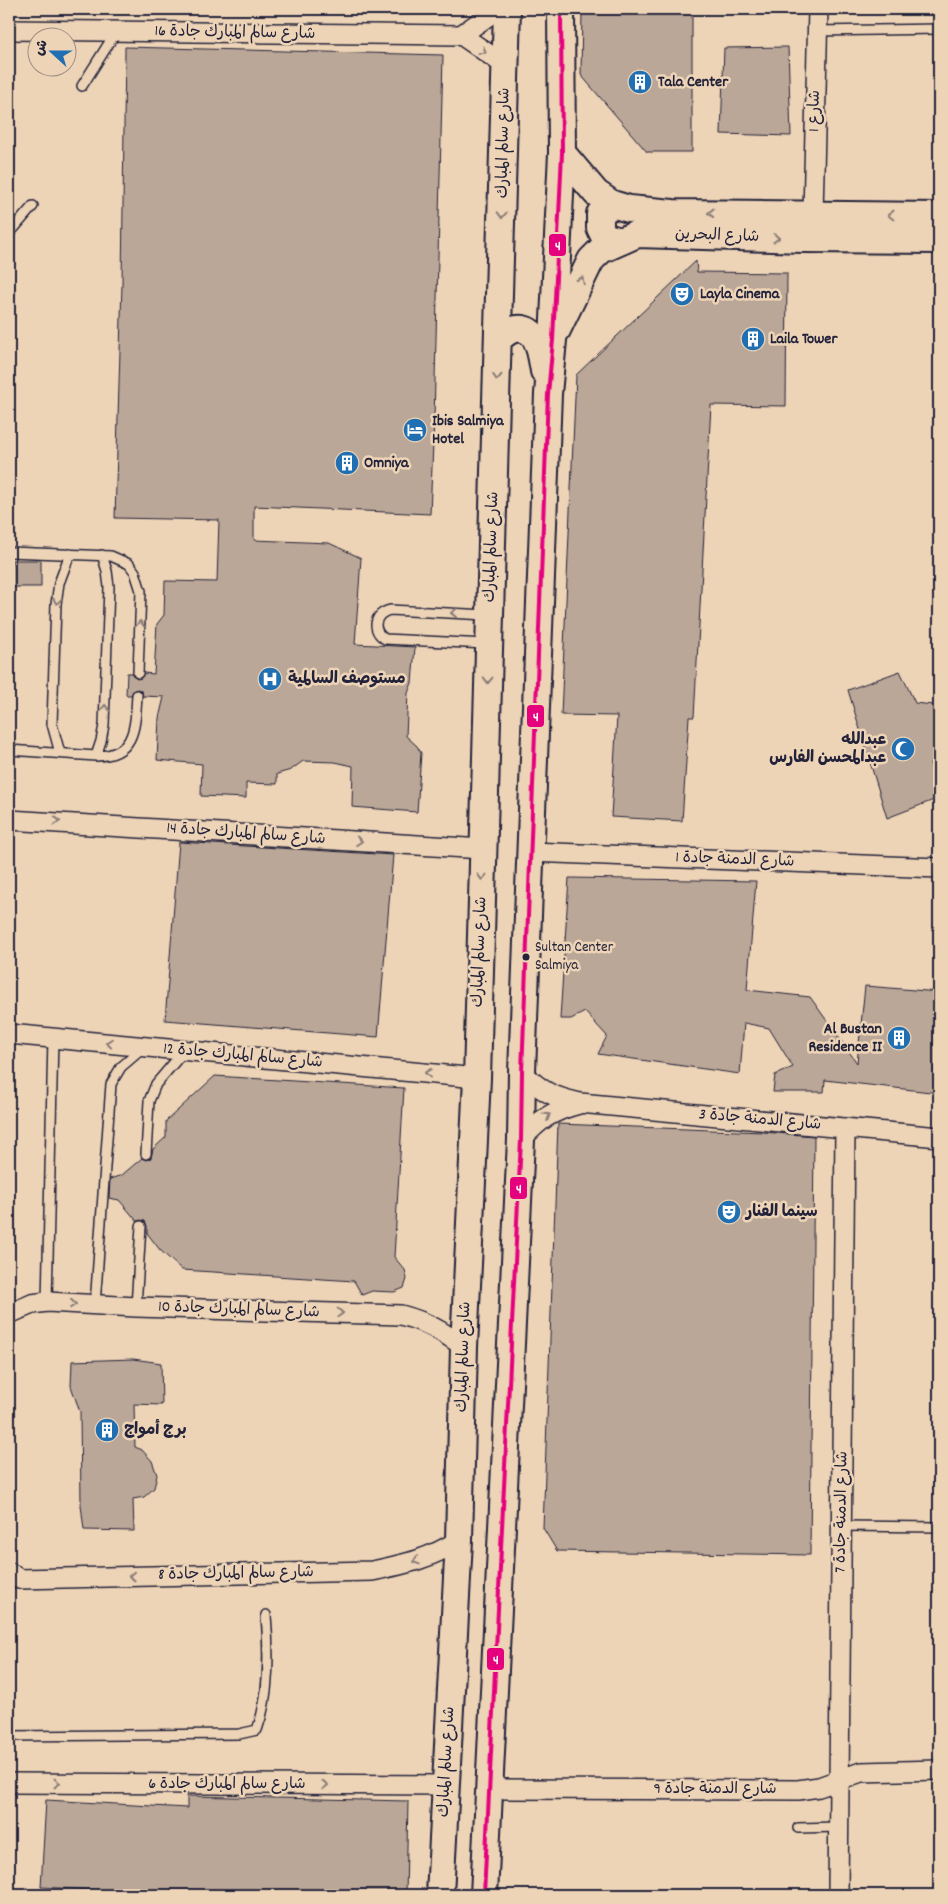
<svg xmlns="http://www.w3.org/2000/svg" width="948" height="1904" viewBox="0 0 948 1904" font-family="Dekko,'Playpen Sans Arabic',sans-serif">
<style>
.building{fill:#bba797;stroke:#22223b}
.lines{fill:none;stroke-linecap:round;stroke-linejoin:round}
.lane-casing{stroke:#22223b;stroke-width:12}
.street-casing{stroke:#22223b;stroke-width:22}
.secondary-casing{stroke:#22223b;stroke-width:30}
.lane{stroke:#eed4b6;stroke-width:9}
.street{stroke:#eed4b6;stroke-width:19}
.secondary{stroke:#eed4b6;stroke-width:26}
.bus-1-casing{stroke:#eed4b6;stroke-width:8}
.bus-1{stroke:#e5007d;stroke-width:4}
.oneway{stroke:#887b78}
.bus-dot{fill:#22223b;stroke:#eed4b6;stroke-width:2}
.labels{text-anchor:middle;dominant-baseline:central;stroke-width:5;stroke-linejoin:round;paint-order:stroke}
.bus-label{font-size:15px;fill:#22223b;stroke:#eed4b6;text-anchor:start}
.street-label{font-size:16px;fill:#22223b;stroke:#eed4b6}
.poi-label{font-size:16px;font-weight:bold;fill:#22223b;stroke:#eed4b6;text-anchor:start}
.line-badge{stroke:#eed4b6;stroke-width:2}
.badge-label{font-size:14px;text-anchor:middle;font-weight:bold;fill:#fff}
</style>
<rect width="100%" height="100%" fill="#eed4b6"/>
<filter id="ink" filterUnits="userSpaceOnUse"><feTurbulence type="fractalNoise" baseFrequency=".02" numOctaves="2"/><feDisplacementMap in="SourceGraphic" scale="10" xChannelSelector="R" yChannelSelector="G"/><feConvolveMatrix kernelMatrix="1 2 1 2 8 2 1 2 1" color-interpolation-filters="sRGB"/></filter>
<g filter="url(#ink)">
<path class="building" d="M582,9H692V152H647L581,75Z
M125,47L443,55L434,420L430,514L254,506V540L329,543L361,558L355,644L415,647L412,683L408,693L406,736L417,746L421,753L417,812L352,807L353,766L335,762L303,761L291,770L277,774V784L246,783V798L201,796L202,764L157,760L159,718L164,697L143,696L142,692L138,689L134,690L131,695H126L127,673H132L133,676L137,679L141,678L144,673L154,674L157,624L164,615L165,581L217,582L219,520L115,518L122,284Z
M788,47L791,136L721,134L724,48Z
M696,261L697,272L787,273L786,406L711,405L694,717H689L682,821L611,817L617,716L561,715L576,375Z
M12,560H41V587H11Z
M900,671L915,703L933,705L939,719V760L930,763L939,792V798L887,818L848,690Z
M179,842L393,855L378,1037L165,1020Z
M569,878L756,881L747,990L810,997L857,1063L865,986L939,992V1093L825,1080L824,1092H773L775,1075L793,1067L769,1028L744,1023L740,1074L598,1054L607,1036L585,1012L571,1019H560Z
M215,1076L404,1088L394,1257L405,1270L407,1279L404,1288L394,1292L372,1291L362,1295L354,1281L182,1270L160,1250L147,1233V1226L145,1221L141,1220L137,1221L119,1200L109,1198L110,1179L122,1175L142,1158L146,1160L151,1158L153,1149L166,1137V1121Z
M558,1124L763,1132L814,1136L810,1555L557,1551L543,1528Z
M133,1359L161,1363L162,1405L134,1404L135,1447L142,1450L152,1461L157,1475L154,1488L144,1497L133,1499L134,1531L84,1530L81,1505L80,1412L71,1386L72,1361Z
M187,1796L408,1801L406,1895H183L41,1887L46,1800L187,1808Z"/>
<g class="lines">
<g class="lane-casing">
<path id="lane" d="M817,31L939,29
M82,86L116,32
M9,234L33,206
M9,552L111,556L129,564L135,572L141,591L138,673
M486,644L385,639C371,630 374,614 390,610L487,615
M9,750L96,756C136,756 135,726 137,695
M60,753L52,724L56,604L59,583L70,554
M96,756L101,741L104,725L109,587L107,571L102,555
M146,1154L149,1101L156,1084L184,1051
M47,1302L53,1038
M95,1305L111,1084L121,1067L142,1049
M136,1307L141,1226
M841,1526L939,1527
M9,1736L239,1734L257,1730C270,1695 269,1652 266,1615
M798,1828L839,1827"/>
</g>
<g class="street-casing">
<path id="street" d="M9,30L461,35L506,66
M461,35L498,9
M813,213L818,9
M9,820L483,849
M530,852L939,868
M9,1034L477,1078
M522,1072C542,1092 553,1097 580,1103L939,1137
M521,1140C540,1119 552,1111 579,1104
M9,1314L32,1304L47,1302L136,1307L401,1315C427,1322 442,1331 464,1347
M9,1572L19,1579L372,1571C406,1564 430,1559 459,1540
M9,1783L446,1785
M489,1789L798,1790L819,1787L861,1772L939,1770
M838,1895L845,1128"/>
</g>
<g class="secondary-casing">
<path id="secondary" d="M562,153L596,193L612,204L629,209L673,213L939,216
M612,204L600,214V228L604,236L620,241
M557,330L591,260L601,250L637,234L803,239L939,240
M499,339C504,334 509,330 516,329C539,326 541,355 544,371
M440,1895L459,1540L464,1347L477,1078L507,9
M484,1895L521,1140L522,1072L548,394L553,340L562,153L561,9"/>
</g>
<use href="#lane" class="lane"/>
<use href="#street" class="street"/>
<use href="#secondary" class="secondary"/>
<g class="bus-1-casing">
<path id="bus-1" d="M484,1895L521,1140L522,1072L548,394L553,340L562,153L561,9"/>
</g>
<use href="#bus-1" class="bus-1"/>
</g>
<defs><path id="oneway-chevron" d="M-2-3.5L2.5 0L-2 3.5" fill="none" stroke-width="1.6" stroke-linecap="round" stroke-linejoin="round" transform="scale(1.25)"/></defs>
<g class="oneway">
<use href="#oneway-chevron" transform="translate(483 51) rotate(35)"/>
<use href="#oneway-chevron" transform="translate(711 213) rotate(-180)"/>
<use href="#oneway-chevron" transform="translate(502 215) rotate(91)"/>
<use href="#oneway-chevron" transform="translate(891 215) rotate(-179)"/>
<use href="#oneway-chevron" transform="translate(776 238) rotate(2)"/>
<use href="#oneway-chevron" transform="translate(581 280) rotate(-64)"/>
<use href="#oneway-chevron" transform="translate(497 377) rotate(93)"/>
<use href="#oneway-chevron" transform="translate(57 601) rotate(95)"/>
<use href="#oneway-chevron" transform="translate(454 613) rotate(-178)"/>
<use href="#oneway-chevron" transform="translate(140 624) rotate(-88)"/>
<use href="#oneway-chevron" transform="translate(488 680) rotate(91)"/>
<use href="#oneway-chevron" transform="translate(105 708) rotate(-88)"/>
<use href="#oneway-chevron" transform="translate(57 821) rotate(4)"/>
<use href="#oneway-chevron" transform="translate(359 841) rotate(4)"/>
<use href="#oneway-chevron" transform="translate(482 877) rotate(92)"/>
<use href="#oneway-chevron" transform="translate(109 1043) rotate(-175)"/>
<use href="#oneway-chevron" transform="translate(428 1073) rotate(-174)"/>
<use href="#oneway-chevron" transform="translate(547 1116) rotate(-32)"/>
<use href="#oneway-chevron" transform="translate(73 1304) rotate(4)"/>
<use href="#oneway-chevron" transform="translate(340 1313) rotate(2)"/>
<use href="#oneway-chevron" transform="translate(416 1561) rotate(161)"/>
<use href="#oneway-chevron" transform="translate(132 1576) rotate(179)"/>
<use href="#oneway-chevron" transform="translate(57 1783)"/>
<use href="#oneway-chevron" transform="translate(325 1785)"/>
</g>
</g>
<defs>
<g id="building-disc" transform="scale(1.25)"><circle r="9.5" fill="#1f6fb2" stroke="#eed4b6"/><path d="M-4-6H4V6H1V3H-1V6H-4ZM-2.5-4.3h1.7v1.8h-1.7ZM.8-4.3h1.7v1.8H.8ZM-2.5-1h1.7V.8h-1.7ZM.8-1h1.7V.8H.8Z" fill="#fff"/></g>
<g id="theatre-disc" transform="scale(1.25)"><circle r="9.5" fill="#1f6fb2" stroke="#eed4b6"/><path d="M-5-5.5Q0-4 5-5.5V0Q5 5 0 6Q-5 5-5 0ZM-3.3-2.5H-1v1.5H-3.3ZM1-2.5H3.3v1.5H1ZM-2.8 1Q0 5.5 2.8 1Z" fill="#fff"/></g>
<g id="hotel-disc" transform="scale(1.25)"><circle r="9.5" fill="#1f6fb2" stroke="#eed4b6"/><path d="M-6-4.5h1.5V1H6V5H4.5V3h-9V5H-6ZM-4 0a1.8 1.8 0 1 1 3.6 0ZM.5 0V-2.5h3Q6-2.5 6 0Z" fill="#fff"/></g>
<g id="hospital-disc" transform="scale(1.25)"><circle r="9.5" fill="#1f6fb2" stroke="#eed4b6"/><path d="M-5-5h3v3.5h4V-5h3V5h-3V1.5h-4V5h-3Z" fill="#fff"/></g>
<g id="mosque-disc" transform="scale(1.25)"><circle r="9.5" fill="#1f6fb2" stroke="#eed4b6"/><path d="M3.5-4.9A6 6 0 1 0 3.5 4.9A5 5 0 1 1 3.5-4.9Z" fill="#fff"/></g>
</defs>
<g fill-rule="evenodd">
<use href="#building-disc" x="640" y="82"/>
<use href="#theatre-disc" x="682" y="294"/>
<use href="#building-disc" x="753" y="339"/>
<use href="#hotel-disc" x="415" y="430"/>
<use href="#building-disc" x="347" y="463"/>
<use href="#hospital-disc" x="270" y="679"/>
<use href="#mosque-disc" x="903" y="749"/>
<use href="#building-disc" x="899" y="1038"/>
<use href="#theatre-disc" x="729" y="1212"/>
<use href="#building-disc" x="107" y="1430"/>
</g>
<circle class="bus-dot" cx="526" cy="957" r="4.5"/>
<g class="labels">
<g class="bus-label">
<text x="535" y="948">Sultan Center<tspan x="535" dy="18">Salmiya</tspan></text>
</g>
<g class="street-label">
<text transform="translate(235 33) rotate(1)">شارع سالم المبارك جادة 16</text>
<text transform="translate(815 111) rotate(-89)">شارع 1</text>
<text transform="translate(504 143) rotate(-89)">شارع سالم المبارك</text>
<text transform="translate(717 236) rotate(2)">شارع البحرين</text>
<text transform="translate(492 547) rotate(-88)">شارع سالم المبارك</text>
<text transform="translate(246 834) rotate(4)">شارع سالم المبارك جادة 14</text>
<text transform="translate(735 860) rotate(2)">شارع الدمنة جادة 1</text>
<text transform="translate(480 952) rotate(-88)">شارع سالم المبارك</text>
<text transform="translate(243 1056) rotate(5)">شارع سالم المبارك جادة 12</text>
<text transform="translate(760 1120) rotate(5)">شارع الدمنة جادة 3</text>
<text transform="translate(239 1310) rotate(2)">شارع سالم المبارك جادة 10</text>
<text transform="translate(464 1357) rotate(-88)">شارع سالم المبارك</text>
<text transform="translate(842 1512) rotate(-89)">شارع الدمنة جادة 7</text>
<text transform="translate(236 1574) rotate(-1)">شارع سالم المبارك جادة 8</text>
<text transform="translate(447 1762) rotate(-87)">شارع سالم المبارك</text>
<text x="227" y="1784">شارع سالم المبارك جادة 6</text>
<text x="715" y="1789">شارع الدمنة جادة 9</text>
</g>
<g class="poi-label">
<text x="658" y="82">Tala Center</text>
<text x="700" y="294">Layla Cinema</text>
<text x="770" y="339">Laila Tower</text>
<text x="432" y="421">Ibis Salmiya<tspan x="432" dy="18">Hotel</tspan></text>
<text x="364" y="463">Omniya</text>
<text x="288" y="679">مستوصف السالمية</text>
<text x="886" y="740" text-anchor="end">عبدالله<tspan x="886" dy="18">عبدالمحسن الفارس</tspan></text>
<text x="882" y="1029" text-anchor="end">Al Bustan<tspan x="882" dy="18">Residence II</tspan></text>
<text x="746" y="1212">سينما الفنار</text>
<text x="124" y="1430">برج أمواج</text>
</g>
</g>
<g class="line-badge">
<rect x="548" y="233" width="19" height="24" rx="5" fill="#e5007d"/>
<rect x="526" y="704" width="19" height="24" rx="5" fill="#e5007d"/>
<rect x="509" y="1176" width="19" height="24" rx="5" fill="#e5007d"/>
<rect x="486" y="1647" width="19" height="24" rx="5" fill="#e5007d"/>
</g>
<g class="badge-label">
<text x="558" y="250">4</text>
<text x="536" y="721">4</text>
<text x="519" y="1193">4</text>
<text x="496" y="1664">4</text>
</g>
<rect width="948" height="1904" fill="none" stroke="#eed4b6" stroke-width="30"/>
<rect x="15" y="15" width="918" height="1874" fill="none" stroke="#22223b" stroke-width="2" filter="url(#ink)"/>
<g transform="translate(52 52) rotate(291)"><circle r="24" fill="#eed4b6" stroke="#9c8d85"/>
<path d="M0-4L9 19L0 12L-9 19Z" fill="#1f6fb2"/>
<text y="-8" font-size="14" font-weight="bold" text-anchor="middle" fill="#22223b">ش</text>
</g>
</svg>
